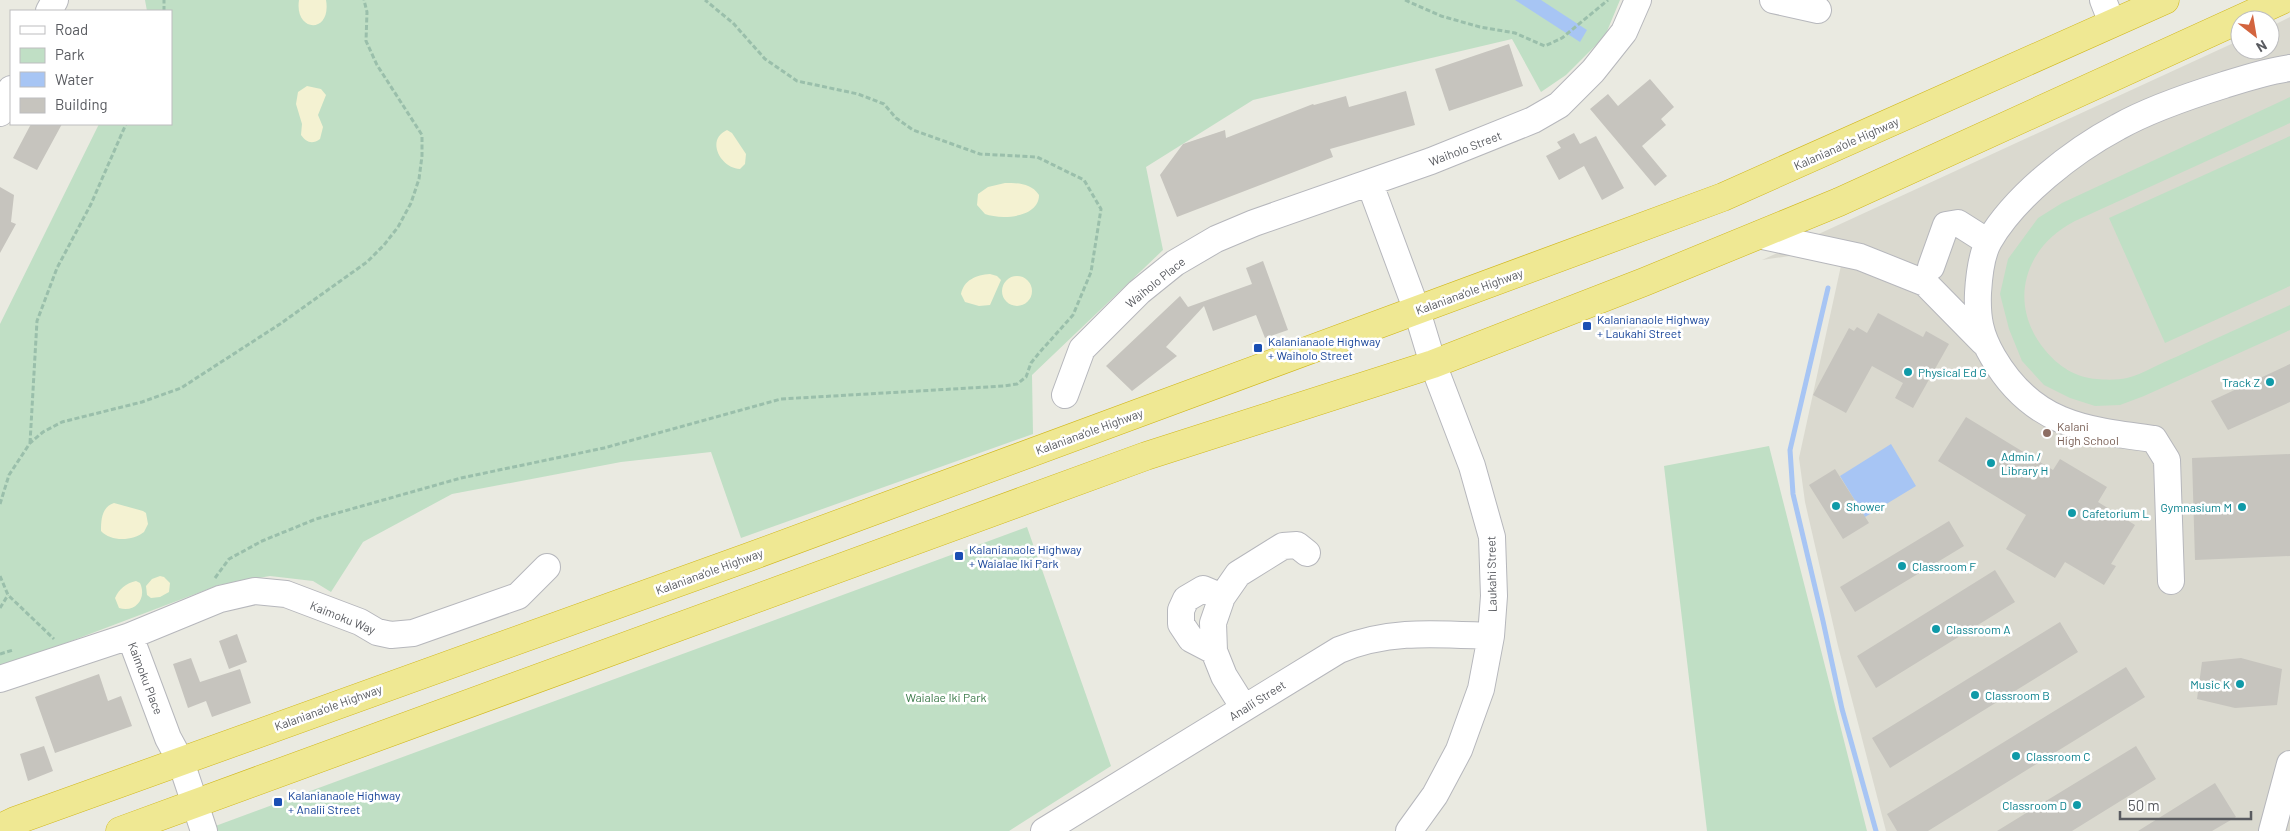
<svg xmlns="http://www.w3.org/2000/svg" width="2290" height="831" viewBox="0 0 2290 831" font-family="Barlow,sans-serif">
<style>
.education{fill:#dad9cf}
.green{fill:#c0dfc5}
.sand{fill:#f4f2d2}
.water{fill:#a7c5f4}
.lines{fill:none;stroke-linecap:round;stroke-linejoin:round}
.stream{stroke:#a7c5f4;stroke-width:5}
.building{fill:#c6c4be}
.minor-casing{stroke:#b6b7bc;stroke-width:28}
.highway-casing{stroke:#d0b71b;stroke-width:29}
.path{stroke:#9abfab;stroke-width:3;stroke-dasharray:5 2.5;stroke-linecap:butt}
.minor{stroke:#fff;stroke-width:26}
.highway{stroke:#efe893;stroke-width:28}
.transit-dot{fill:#1a4fb4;stroke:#fff;stroke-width:2}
.culture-dot{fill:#0f9aa8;stroke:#fff;stroke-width:2}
.education-dot{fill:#8d6e63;stroke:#fff;stroke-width:2}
.labels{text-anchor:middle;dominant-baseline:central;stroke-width:5;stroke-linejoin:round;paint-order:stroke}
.street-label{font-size:12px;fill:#595b60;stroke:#fff}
.transit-label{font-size:12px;fill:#164399;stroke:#fff;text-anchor:start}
.culture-label{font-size:12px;fill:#0d838f;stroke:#fff;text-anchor:start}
.education-label{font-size:12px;fill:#785e54;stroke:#fff;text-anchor:start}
.park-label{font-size:12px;fill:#3d7b4b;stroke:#fff}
</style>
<rect width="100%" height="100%" fill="#eaeae1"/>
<path class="education" d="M2290,17V831H1886L1838,646L1805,502L1799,458L1842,261L1803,254L1762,260L2240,40V50H2270V27Z"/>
<path class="green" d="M145,0H1620L1605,36L1566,75L1541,92L1512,39L1253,100L1146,167L1163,250L1032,375L1033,434L741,538L711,452L621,462L452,494L363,542L331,592L313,581L270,576L219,585L0,668V324L99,124H171V11H147Z
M2290,97V123L2075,221C2024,247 2007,304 2045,350C2058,366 2076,378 2097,379C2105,380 2119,380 2127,378C2143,374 2160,363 2176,357C2214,339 2252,322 2290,305V330L2144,396L2120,405L2095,406L2070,398L2044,385L2022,361L2009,329L2000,294L2008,259L2038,218L2062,203Z
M2290,136V286L2165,343L2109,218Z
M1769,446L1867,831H1707L1664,466Z
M1027,527L1111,766L1009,831H211L210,828Z"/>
<path class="sand" d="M299,0H326C332,34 294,33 299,0Z
M307,86L321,89L326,95L318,115L323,127L320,139C312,145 306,142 301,135L302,124L296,104L298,92Z
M727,130L732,133L746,154L745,164L740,169C721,168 705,140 727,130Z
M1005,183C1018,183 1031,183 1039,195C1039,218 1001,220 985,214L977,205L978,194L988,187Z
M990,274L997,276L1001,280L990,305L979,306L965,302L961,294C964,280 976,275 990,274Z
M1002 291a15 15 0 1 1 30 0a15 15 0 1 1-30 0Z
M114,503L143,511L146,513L148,524L144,532C133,541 111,542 101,531C101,519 102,507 114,503Z
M160,576L164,577L170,583L169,592L160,597L151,598L147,595L146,586L152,579Z
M136,581L140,583C147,598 136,613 119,608L115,598C119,589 126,583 136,581Z"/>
<path class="water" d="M1515,0H1541L1587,30L1580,42Z
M1891,444L1916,486L1865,517L1840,476Z"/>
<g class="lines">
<path class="stream" d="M1828,288L1790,450L1793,494L1823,621L1842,709L1876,831"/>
</g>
<path class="building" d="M1509,44L1523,86L1449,111L1435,69Z
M1650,79L1674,107L1661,119L1666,125L1642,146L1667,176L1655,186L1590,109L1608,94L1618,106Z
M1406,91L1415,125L1330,149L1333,157L1177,217L1160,175L1183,144L1225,130L1226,138L1313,104L1314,105L1346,96L1349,107Z
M31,124H62L37,170L13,158Z
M1574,133L1580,144L1596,136L1624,188L1602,200L1584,166L1559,180L1546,156L1561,148L1557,142Z
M0,187L14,195L11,222L16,224L0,253Z
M1263,261L1288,330L1265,338L1256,315L1213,331L1204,306L1166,347L1177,356L1132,391L1106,366L1180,296L1188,307L1252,284L1246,268Z
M1878,313L1923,337L1926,331L1949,344L1913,408L1895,398L1903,383L1872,366L1846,413L1813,395L1849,328L1854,331L1857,327L1867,333Z
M2290,364V402L2228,430L2211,401Z
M1966,417L2053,470L2060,459L2107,487L2098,502L2135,525L2111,564L2116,566L2104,585L2065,562L2055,578L2006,549L2026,515L1938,461Z
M2290,454V556L2195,560L2192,458Z
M1835,469L1869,523L1843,539L1809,485Z
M1949,521L1964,546L1855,612L1840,587Z
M1995,570L2015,602L1876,688L1857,656Z
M2060,622L2078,652L1890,768L1872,738Z
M237,634L247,662L229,669L219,641Z
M191,658L200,682L240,669L251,703L212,717L206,701L188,708L173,664Z
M2241,658L2282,669L2277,705L2235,708L2197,699L2202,662Z
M2126,667L2145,697L1928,831H1897L1887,814Z
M99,674L108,701L121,696L132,726L55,753L35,697Z
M44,746L53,771L28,781L20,754Z
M2136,746L2156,779L2072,831H1997Z
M2215,783L2236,817L2212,831H2138Z"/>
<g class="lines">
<g class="minor-casing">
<path id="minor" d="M1773,0L1818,10
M2103,0L2112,23
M49,11L55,0
M0,113L11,89
M1370,184L1417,311L1433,364L1472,466L1492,537L1494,596L1491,636L1481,689L1459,750L1435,795L1409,831
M1758,235L1860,257L1925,283L1983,342
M1931,267L1946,225L1958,223L1988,242
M1065,395L1082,349L1139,292L1175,263L1216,239L1254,223L1431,161L1533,120L1559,105L1593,71L1624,32L1638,0
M2171,581L2167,460L2154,439C2083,430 2032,424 1993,357C1980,335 1977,318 1978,293C1979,276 1981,255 1989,241C2015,196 2073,151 2118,127C2148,110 2192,95 2224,85C2246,78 2267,71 2290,68
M130,636L168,738L181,762L204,831
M1214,651L1191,639L1181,624V610L1186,599L1203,589L1222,597
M0,679L130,636L220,599L255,591L286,594L360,622L377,632L391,635L413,633L518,596L547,567
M1244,708L1224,676L1214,651L1213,623L1222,597L1238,574L1283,546L1297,545L1307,553
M1044,831L1339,650C1389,629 1438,634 1491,636
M2272,831L2290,764"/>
</g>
<g class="highway-casing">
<path id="highway" d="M0,828L15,821L749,557L1723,197L2165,0
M120,831L1146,456L1433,364L1644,282L1839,202L2282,0"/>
</g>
<path class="path" d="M1405,0L1441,16L1480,27L1515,33L1545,46L1562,38L1608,0
M164,11V0
M30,443L37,321L57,268L91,204L126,124
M0,504L9,475L30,443L43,432L62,422L142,402L181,388L280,324L367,262L384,245L398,227L411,203L419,179L422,156V135L377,65L366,41L367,12L364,0
M0,576L8,595L54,639
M215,578L229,559L262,541L316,519L461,478L604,448L781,399L1004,386L1017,384L1026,377L1031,363L1039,353L1073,315L1091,272L1101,209L1084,180L1037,157L980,154L913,130L896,118L884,104L858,94L797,81L765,59L733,23L705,0
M0,608L8,595
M0,654L13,650"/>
<use href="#minor" class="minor"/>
<use href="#highway" class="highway"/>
</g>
<g class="transit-dot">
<rect x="1582" y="321" width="10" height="10" rx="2.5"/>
<rect x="1253" y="343" width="10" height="10" rx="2.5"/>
<rect x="954" y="551" width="10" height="10" rx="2.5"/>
<rect x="273" y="797" width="10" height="10" rx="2.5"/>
</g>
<g class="culture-dot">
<circle cx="1908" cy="372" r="5"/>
<circle cx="2270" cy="382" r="5"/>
<circle cx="1991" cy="463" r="5"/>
<circle cx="1836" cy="506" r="5"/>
<circle cx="2242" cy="507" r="5"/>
<circle cx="2072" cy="513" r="5"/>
<circle cx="1902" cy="566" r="5"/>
<circle cx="1936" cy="629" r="5"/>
<circle cx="2240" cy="684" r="5"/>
<circle cx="1975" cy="695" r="5"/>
<circle cx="2016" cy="756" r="5"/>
<circle cx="2077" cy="805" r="5"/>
</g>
<circle class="education-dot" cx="2047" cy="433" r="5"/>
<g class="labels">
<g class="street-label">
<text transform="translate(1846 143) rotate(-24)">Kalaniana’ole Highway</text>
<text transform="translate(1465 148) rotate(-21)">Waiholo Street</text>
<text transform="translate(1155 282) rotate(-39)">Waiholo Place</text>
<text transform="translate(1469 291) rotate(-20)">Kalaniana’ole Highway</text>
<text transform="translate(1089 431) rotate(-20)">Kalaniana’ole Highway</text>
<text transform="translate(709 571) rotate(-20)">Kalaniana’ole Highway</text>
<text transform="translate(1491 574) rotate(-91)">Laukahi Street</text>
<text transform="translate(343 617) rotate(22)">Kaimoku Way</text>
<text transform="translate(146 678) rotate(69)">Kaimoku Place</text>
<text transform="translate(1257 700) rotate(-32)">Analii Street</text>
<text transform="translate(328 707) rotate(-20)">Kalaniana’ole Highway</text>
</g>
<g class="transit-label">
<text x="1597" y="319">Kalanianaole Highway<tspan x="1597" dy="14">+ Laukahi Street</tspan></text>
<text x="1268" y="341">Kalanianaole Highway<tspan x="1268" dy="14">+ Waiholo Street</tspan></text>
<text x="969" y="549">Kalanianaole Highway<tspan x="969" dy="14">+ Waialae Iki Park</tspan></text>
<text x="288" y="795">Kalanianaole Highway<tspan x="288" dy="14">+ Analii Street</tspan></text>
</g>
<g class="culture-label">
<text x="1918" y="372">Physical Ed G</text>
<text x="2260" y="382" text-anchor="end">Track Z</text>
<text x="2001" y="456">Admin /<tspan x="2001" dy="14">Library H</tspan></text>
<text x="1846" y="506">Shower</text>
<text x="2232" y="507" text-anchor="end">Gymnasium M</text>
<text x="2082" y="513">Cafetorium L</text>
<text x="1912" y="566">Classroom F</text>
<text x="1946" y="629">Classroom A</text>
<text x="2230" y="684" text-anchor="end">Music K</text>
<text x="1985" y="695">Classroom B</text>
<text x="2026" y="756">Classroom C</text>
<text x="2067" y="805" text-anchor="end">Classroom D</text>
</g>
<g class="education-label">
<text x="2057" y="426">Kalani<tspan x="2057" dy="14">High School</tspan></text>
</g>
<g class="park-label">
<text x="946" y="697">Waialae Iki Park</text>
</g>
</g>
<rect x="10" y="10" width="162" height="115" fill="#ffffff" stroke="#bdbdbf"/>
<rect x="20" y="26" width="25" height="8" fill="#ffffff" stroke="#bdbdbf"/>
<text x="55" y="35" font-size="15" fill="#595b60">Road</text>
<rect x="20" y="48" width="25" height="15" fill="#c0dfc5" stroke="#bdbdbf"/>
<text x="55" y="60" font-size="15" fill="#595b60">Park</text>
<rect x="20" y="72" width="25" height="15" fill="#a7c5f4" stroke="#bdbdbf"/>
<text x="55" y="85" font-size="15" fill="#595b60">Water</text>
<rect x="20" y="98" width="25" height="15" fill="#c6c4be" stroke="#bdbdbf"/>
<text x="55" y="110" font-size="15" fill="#595b60">Building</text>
<g transform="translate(2255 35) rotate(149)"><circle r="24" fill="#ffffff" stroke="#bdbdbf"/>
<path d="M0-4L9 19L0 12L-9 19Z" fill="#d3643e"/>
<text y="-8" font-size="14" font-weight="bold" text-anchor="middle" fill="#595b60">N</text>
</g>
<path d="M2120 811v8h131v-8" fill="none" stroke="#595b60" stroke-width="2.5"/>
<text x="2128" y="811" font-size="15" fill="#595b60" stroke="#ffffff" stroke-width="4" paint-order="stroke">50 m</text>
</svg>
